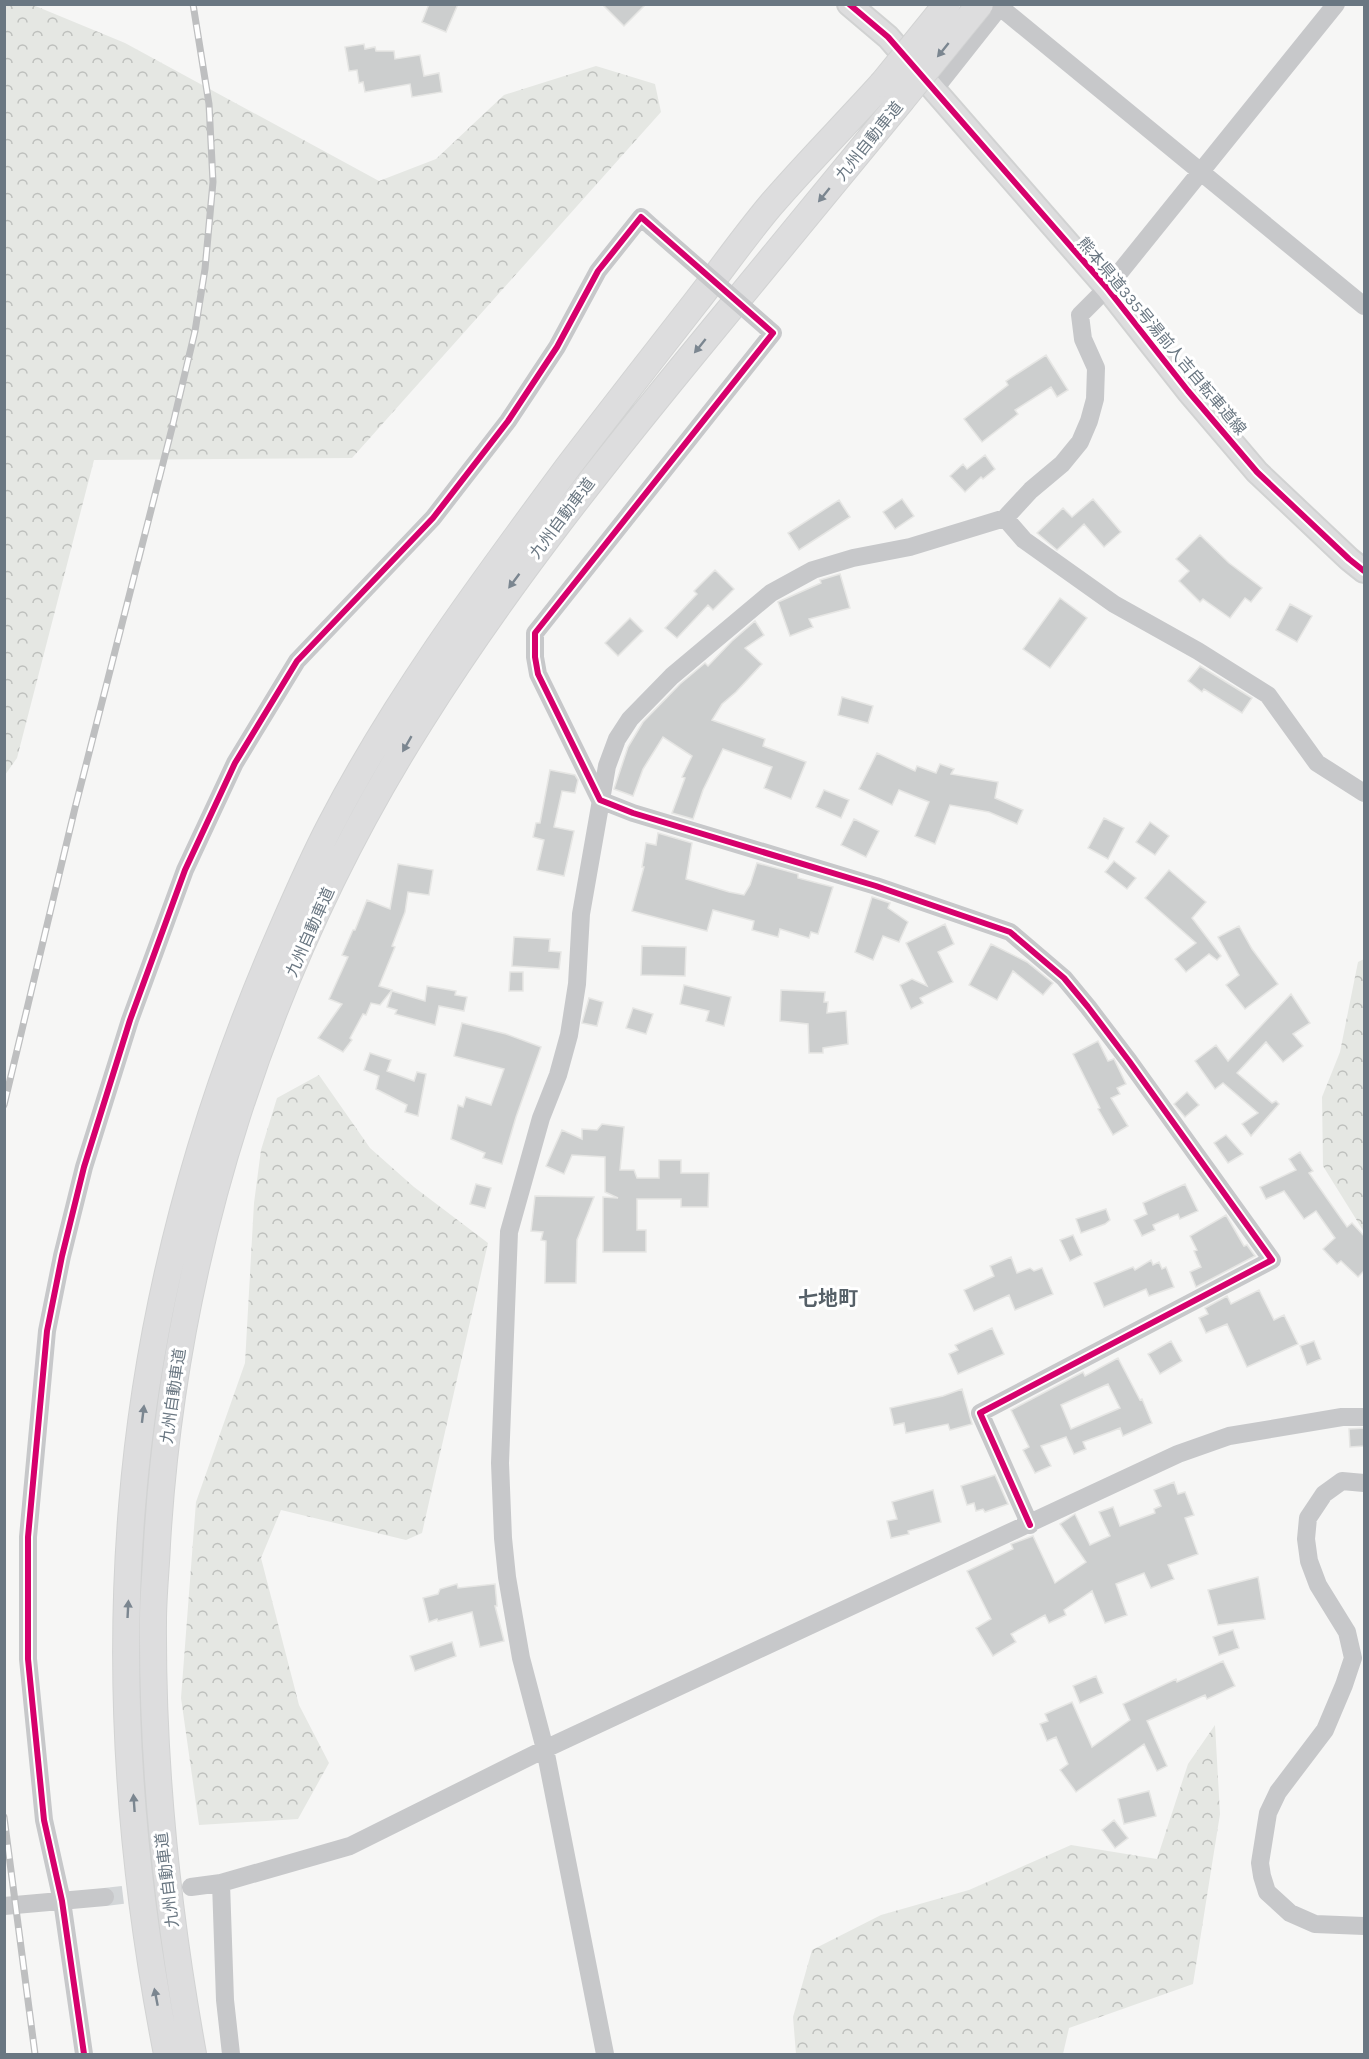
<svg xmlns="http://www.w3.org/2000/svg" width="1369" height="2059" viewBox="0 0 1369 2059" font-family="Karla,'Noto Sans JP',sans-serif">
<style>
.forest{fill:url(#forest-crowns)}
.building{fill:#cccece;stroke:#e6e6e4;stroke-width:1.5;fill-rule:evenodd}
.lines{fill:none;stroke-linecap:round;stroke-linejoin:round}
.minor-tunnel{stroke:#d3d6d8;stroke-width:18;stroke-dasharray:18 9;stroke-linecap:butt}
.major-casing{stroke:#d1d2d2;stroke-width:26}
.highway-casing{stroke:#d2d3d3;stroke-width:28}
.minor{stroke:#c7c8ca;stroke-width:18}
.major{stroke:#ddddde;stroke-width:22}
.highway{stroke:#ddddde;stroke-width:26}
.rail-casing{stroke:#bebfc0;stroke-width:7}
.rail{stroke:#fff;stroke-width:4.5;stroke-dasharray:14;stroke-linecap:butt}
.highway-bridge-casing{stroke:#d2d3d3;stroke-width:28;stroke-linecap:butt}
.minor-bridge{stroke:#c7c8ca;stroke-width:18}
.highway-bridge{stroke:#ddddde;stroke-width:26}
.cycleway-casing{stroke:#fff;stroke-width:10}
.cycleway{stroke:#d6006c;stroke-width:6}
.oneway{fill:#7b8690}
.labels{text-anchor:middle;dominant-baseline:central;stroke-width:6;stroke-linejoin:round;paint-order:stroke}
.street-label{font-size:16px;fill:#6a7782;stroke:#fff}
.quarter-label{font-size:20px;font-weight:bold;fill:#566068;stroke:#fff}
</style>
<defs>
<pattern id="forest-crowns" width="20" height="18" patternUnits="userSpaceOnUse" patternTransform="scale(1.5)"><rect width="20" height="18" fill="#e5e7e3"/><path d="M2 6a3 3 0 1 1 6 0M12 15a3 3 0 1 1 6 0" fill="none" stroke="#bec0bd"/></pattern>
</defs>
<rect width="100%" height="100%" fill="#f6f6f5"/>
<path class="forest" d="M5,4L33,5L125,43L379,181L436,159L504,95L596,66L655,84L661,112L352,458L94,460L17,758L5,775Z
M1364,959V958V1232L1323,1166L1322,1097L1340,1052L1358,962Z
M319,1075L370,1148L414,1187L488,1243L422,1533L406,1540L281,1510L261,1558L299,1705L329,1763L298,1819L199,1825L181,1698L196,1502L245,1363L254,1203L261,1150L277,1098Z
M1215,1725L1220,1814L1193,1984L1069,2028L1063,2054H796L793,2017L812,1950L881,1915L969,1890L1071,1845L1157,1859L1188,1764Z"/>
<path class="building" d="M429,4H458L446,32L422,22Z
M602,4H646L624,26Z
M364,44L365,49L375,47L376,51H394L395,59L420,55L424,76L439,73L442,92L412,97L410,84L365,92L363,82L359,83L357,70L349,71L345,47Z
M1046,355L1068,390L1057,397L1051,387L1015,410L1018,414L982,442L964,419L1008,385L1006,381Z
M985,455L995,469L983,479L981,477L965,492L950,476L963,464L967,469Z
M902,499L914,516L895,529L883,512Z
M1093,499L1121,532L1104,547L1084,524L1057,550L1037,533L1063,508L1072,517Z
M839,500L850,517L799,550L788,533Z
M1200,535L1229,563L1262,588L1251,602L1245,598L1230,618L1203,599L1200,602L1179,581L1189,571L1176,559Z
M715,570L734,589L713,610L708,605L677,638L665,628L697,594L694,591Z
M840,574L850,608L809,619L813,627L790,636L778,602L821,583L820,580Z
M1060,598L1087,618L1050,668L1023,649Z
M1290,604L1312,616L1297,642L1276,630Z
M630,618L643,631L618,656L605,643Z
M755,621L764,635L745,648L762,664L736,692L722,704L712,720L765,739L763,746L806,762L791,799L764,788L772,767L723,749L703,790L693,819L672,813L685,778L682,777L692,756L663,737L643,769L633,796L614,789L628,747L643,722L680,684L705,663L708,666L732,641Z
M1200,666L1252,698L1242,713L1204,689L1202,692L1188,681Z
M842,697L873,706L868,723L838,715Z
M877,753L915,771L917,766L936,773L940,764L954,769L951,774L998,782L995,798L1023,810L1017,824L989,812L950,805L935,844L915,836L929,802L899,790L892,805L859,789Z
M550,770L575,775L578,780L575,793L562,791L554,827L574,831L564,876L537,870L544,840L533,837L536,823H540Z
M824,790L849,800L841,818L816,807Z
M1104,818L1124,828L1108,859L1088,848Z
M854,819L879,831L866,857L841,845Z
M1150,822L1169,836L1155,855L1136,842Z
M658,833L692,843L686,879L729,892L744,895L750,885L757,863L798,874V878L833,887L818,934L811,932L809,938L780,929L778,937L752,930L754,921L713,910L707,931L632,911L644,867H642L646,843L656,845Z
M1114,861L1136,878L1127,889L1105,872Z
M398,864L433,870L429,895L408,892L405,912L392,946L395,947L379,986L392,990L380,1005L371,1003L366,1015L363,1014L350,1038L352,1040L343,1052L318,1038L342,1004L329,999L348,957L342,955L353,930H355L367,900L390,909Z
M1169,870L1206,902L1192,918L1221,956L1217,960L1209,954L1186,972L1175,959L1196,943L1145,898Z
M872,897L890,903L888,908L908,922L899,942L883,936L873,960L855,952Z
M945,924L954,944L938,952L953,982L920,998L923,1003L911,1009L900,985L912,979L927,986L906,943Z
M1239,926L1252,949L1278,984L1245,1009L1226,985L1239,975L1218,937Z
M514,937L550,939L549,951L561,952L559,969L512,966Z
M991,944L1027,962L1053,983L1043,995L1013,971L997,1000L969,985Z
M642,946L686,947L685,976L641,975Z
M510,972H523V991H509Z
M684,985L731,997L724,1026L706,1021L709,1011L680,1004Z
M427,986L456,991L455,995L467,997L464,1011L439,1006L435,1025L395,1014L397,1010L387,1007L392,991L425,1001Z
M781,990L825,992L824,1002H828L827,1013L846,1011L848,1044L823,1048V1053H809L808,1024L780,1021Z
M1291,994L1310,1023L1293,1034L1303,1046L1283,1062L1266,1042L1237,1073L1272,1103L1276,1101L1279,1104L1251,1136L1242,1124L1258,1113L1223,1083L1215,1089L1195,1061L1216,1045L1228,1061Z
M589,998L603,1002L597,1026L582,1023Z
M633,1008L653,1014L646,1034L626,1028Z
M462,1023L506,1034L541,1047L516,1117L502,1164L483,1158L485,1153L451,1139L458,1105L463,1107L466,1097L491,1105L504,1069L454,1056Z
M1098,1041L1108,1061L1114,1059L1126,1084L1117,1088L1120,1094L1111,1098L1128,1126L1113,1135L1098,1109L1100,1108L1073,1054Z
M370,1053L391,1060L387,1071L414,1081L417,1072L426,1074L418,1116L405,1112L407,1105L376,1089L379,1076L364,1070Z
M1187,1092L1199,1105L1185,1117L1174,1104Z
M602,1124L624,1127L620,1170H634L637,1178H659V1160H681V1173H709L708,1207H681V1199H637V1230H646V1252H603V1197L618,1198L605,1192V1157L572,1155L564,1174L546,1166L562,1130L582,1139V1129L597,1130Z
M1226,1135L1243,1154L1228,1163L1214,1143Z
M1300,1152L1313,1171L1309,1173L1347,1227L1352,1223L1365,1237V1270L1358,1277L1341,1261L1337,1264L1323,1249L1335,1238L1316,1211L1304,1219L1284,1191L1266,1199L1260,1187L1296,1170L1289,1159Z
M476,1184L491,1188L485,1208L470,1204Z
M1185,1184L1198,1211L1180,1219L1178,1214L1153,1225L1155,1230L1142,1236L1134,1220L1147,1214L1143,1203Z
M535,1196L594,1197L577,1240L576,1283H545L546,1241L541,1240L543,1232L531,1231Z
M1106,1209L1110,1220L1105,1224L1081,1233L1076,1219Z
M1226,1215L1244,1246L1247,1245L1255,1256L1196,1287L1190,1272L1201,1267L1194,1251L1197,1250L1190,1236Z
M1073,1235L1082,1255L1070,1261L1060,1240Z
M1011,1257L1017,1273L1030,1268L1034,1271L1042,1268L1053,1294L1015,1310L1009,1295L974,1311L964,1290L994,1276L990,1266Z
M1151,1260L1153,1265L1159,1262L1162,1269L1166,1267L1174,1287L1149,1296L1146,1289L1104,1307L1094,1283L1133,1267L1135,1270Z
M1259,1290L1274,1320L1284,1315L1298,1344L1247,1367L1227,1324L1206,1333L1199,1318L1208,1314L1205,1308L1227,1296L1231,1304Z
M992,1328L1004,1354L958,1374L949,1354L958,1350L955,1345Z
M1171,1341L1182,1361L1160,1374L1148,1354Z
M1314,1341L1321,1359L1307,1365L1300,1346Z
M1118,1358L1140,1400L1142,1399L1152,1423L1123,1436L1120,1428L1110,1432L1083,1442L1086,1449L1074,1454L1066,1437L1041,1446L1051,1466L1035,1473L1023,1450L1029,1447L1011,1410L1083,1372L1085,1376ZM1108,1384L1120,1408L1071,1429L1061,1405Z
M962,1389L972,1424L950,1430L948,1424L906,1433L904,1423L894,1425L890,1408L943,1396Z
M1365,1428V1446L1350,1447L1349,1429Z
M995,1475L1008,1504L985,1512L983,1509L976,1511L974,1503L967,1505L961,1486Z
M1174,1482L1178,1494L1185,1492L1194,1515L1185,1518L1198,1554L1168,1565L1174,1579L1151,1588L1144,1573L1116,1584L1127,1615L1105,1623L1092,1591L1064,1610L1066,1615L1049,1623L1045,1615L1011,1634L1016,1642L993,1656L976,1628L991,1619L967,1571L1013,1549L1011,1544L1033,1536L1055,1583L1086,1562L1060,1524L1075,1514L1090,1545L1110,1536L1099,1512L1113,1507L1120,1526L1155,1513L1154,1509L1161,1506L1154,1490Z
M933,1490L941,1522L908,1531L909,1534L891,1538L887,1521L897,1519L892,1502Z
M1258,1577L1265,1619L1218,1625L1208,1590Z
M457,1584L458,1588L495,1584L497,1606H495L504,1641L480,1647L472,1612L438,1621L437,1619L429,1622L423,1598L438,1594L440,1589Z
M1233,1630L1239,1648L1219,1655L1213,1637Z
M452,1642L456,1656L415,1671L410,1656Z
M1223,1661L1235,1686L1207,1699L1205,1695L1147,1721L1167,1766L1157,1771L1144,1744L1076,1792L1060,1770L1068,1764L1056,1737L1047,1741L1040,1724L1048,1721L1045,1714L1072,1702L1092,1747L1130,1720L1123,1704L1176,1679L1177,1682Z
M1096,1676L1103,1693L1080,1703L1073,1686Z
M1149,1791L1156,1816L1124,1824L1118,1799Z
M1114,1820L1128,1838L1115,1848L1102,1830Z"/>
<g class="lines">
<path class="minor-tunnel" d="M105,1897L180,1888"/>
<g class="major-casing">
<path id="major" d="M849,4L888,37L1107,288L1188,391L1257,472L1349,559L1364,571"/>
</g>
<g class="highway-casing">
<path id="highway" d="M167,2054C132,1876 117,1689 132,1507C148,1309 201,1115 280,934C296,897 312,860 331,824C397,697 483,582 568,467C610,412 653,357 696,302C721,270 744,237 770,206C806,164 845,125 882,84
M193,2054C167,1911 152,1766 153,1621C153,1595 156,1570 157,1544C174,1254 265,968 420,722C505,586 605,461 707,337C772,259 836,180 901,101"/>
</g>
<path class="minor" d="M1000,7L1364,306
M934,90L1002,4
M766,327L773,333L535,633V657L538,674L600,800L633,813L876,886L1010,932L1064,978L1088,1007L1129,1061L1272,1260L980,1413L1030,1525
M1005,518L1024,540L1114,604L1198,651L1268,695L1317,763L1364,793
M1364,1483L1342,1481L1324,1494L1308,1518L1306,1539L1309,1561L1318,1585L1347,1632L1353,1658L1344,1685L1325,1730L1278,1792L1268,1813L1260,1863L1262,1876L1267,1892L1290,1913L1315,1924L1364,1926
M221,1883L225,2000L231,2054
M191,1887L221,1883L350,1846L545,1749L1178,1454L1229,1436L1342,1417H1364
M4,1906L105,1897
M84,2054L62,1901L44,1820L28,1659V1537L47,1331L62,1256L84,1167L130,1020L185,870L235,763L297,661L433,518L508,421L557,347L598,271L641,217L652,227
M605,2054L545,1749L521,1658L507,1577L503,1538L500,1463L509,1232L541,1118L558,1075L569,1035L577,984L581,914L607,766L617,739L630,719L672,676L771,593L813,570L853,558L910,547L1005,518L1031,490L1062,464L1080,442L1089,421L1095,399L1096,368L1083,339L1080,315L1107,288L1336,4"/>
<use href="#major" class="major"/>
<use href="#highway" class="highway"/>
<g class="rail-casing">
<path id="rail" d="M4,1105L75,808L172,428L195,331L205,269L213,182L209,104L193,4
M4,1817L35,2054"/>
</g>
<use href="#rail" class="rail"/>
<g class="highway-bridge-casing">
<path id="highway-bridge" d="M882,84L947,4
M901,101L980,4"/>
</g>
<path class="minor-bridge" d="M652,227L766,327"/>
<use href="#highway-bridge" class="highway-bridge"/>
<g class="cycleway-casing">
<path id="cycleway" d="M849,4L888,37L1107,288L1188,391L1257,472L1349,559L1364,571
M84,2054L62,1901L44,1820L28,1659V1537L47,1331L62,1256L84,1167L130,1020L185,870L235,763L297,661L433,518L508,421L557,347L598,271L641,217L773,333L535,633V657L538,674L600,800L633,813L876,886L1010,932L1064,978L1088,1007L1129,1061L1272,1260L980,1413L1030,1525"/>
</g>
<use href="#cycleway" class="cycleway"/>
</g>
<defs><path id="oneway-solid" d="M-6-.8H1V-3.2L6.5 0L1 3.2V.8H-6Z" transform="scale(1.5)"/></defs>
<g class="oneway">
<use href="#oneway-solid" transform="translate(943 50) rotate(129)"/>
<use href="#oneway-solid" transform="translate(824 195) rotate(129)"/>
<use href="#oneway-solid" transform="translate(700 346) rotate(129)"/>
<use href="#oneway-solid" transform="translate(514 581) rotate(127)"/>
<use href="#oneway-solid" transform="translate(407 744) rotate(120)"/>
<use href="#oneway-solid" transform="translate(143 1414) rotate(-83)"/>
<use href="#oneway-solid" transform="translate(128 1609) rotate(-87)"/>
<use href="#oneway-solid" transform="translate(134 1803) rotate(-94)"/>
<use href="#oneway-solid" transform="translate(156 1997) rotate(-101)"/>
</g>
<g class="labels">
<g class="street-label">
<text transform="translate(869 141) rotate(-51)">九州自動車道</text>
<text transform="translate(1162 336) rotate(50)">熊本県道335号湯前人吉自転車道線</text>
<text transform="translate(562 518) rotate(-53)">九州自動車道</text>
<text transform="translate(310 932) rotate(-66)">九州自動車道</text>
<text transform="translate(173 1396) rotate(-82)">九州自動車道</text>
<text transform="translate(167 1880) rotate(-97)">九州自動車道</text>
</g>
<g class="quarter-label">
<text x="828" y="1298">七地町</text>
</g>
</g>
<rect width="1369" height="2059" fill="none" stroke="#6a7782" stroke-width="12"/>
</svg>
